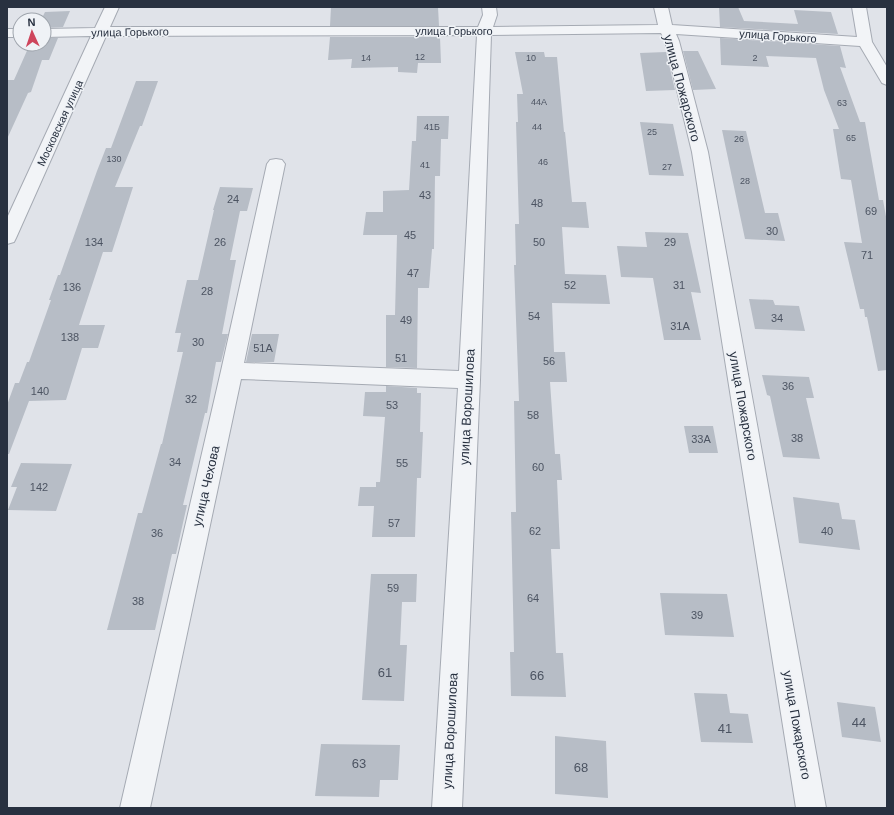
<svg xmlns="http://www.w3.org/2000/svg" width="894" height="815" viewBox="0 0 894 815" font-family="Helvetica,sans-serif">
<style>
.building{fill:#b7bdc6}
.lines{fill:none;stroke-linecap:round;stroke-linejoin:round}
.minor-casing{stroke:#a5aab3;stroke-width:2}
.minor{fill:#f2f4f7;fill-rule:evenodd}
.labels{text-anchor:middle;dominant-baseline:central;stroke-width:3;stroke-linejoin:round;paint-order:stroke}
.far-number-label{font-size:9px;fill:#4c5462}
.far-street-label{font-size:11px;fill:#283140;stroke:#eff2f6}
.number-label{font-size:11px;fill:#4c5462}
.street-label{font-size:13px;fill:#283140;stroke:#eff2f6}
.near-number-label{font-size:13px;fill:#4c5462}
</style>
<rect width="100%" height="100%" fill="#e0e3e9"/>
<path class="building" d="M331,7H438L439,26H330Z
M719,7H738L744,21L798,24L794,10L831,12L838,34L720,27Z
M70,11L63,27L44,28V20H41L45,12Z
M330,37H440L441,63H418L417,73L398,72V67L351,68L352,59L328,60Z
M44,38H58L49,60H42L31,92L28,93L7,139V80H14L30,44H44Z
M720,38L840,46L846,68L840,67L860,122H865L879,200H883L887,222V370L878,371L867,317H865L864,309H860L844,242L862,243L851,180L841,179L833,129H839L824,90L816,58L766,56L769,67L721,65Z
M683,51H698L716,89L693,90Z
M515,52H544L545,57H557L564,132H565L572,202H586L589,228L562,227L565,274L606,275L610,304L552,303L554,352H565L567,382H550L555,454H560L562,480H557L560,549H551L556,653H563L566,697L511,696L510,652H514L511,512H516L514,401H519L514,265H516L515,224H519L516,122H518L517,94H523Z
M666,52L675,90L646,91L640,53Z
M136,81H158L142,126H140L115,187H133L112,252H103L79,325H105L98,348H82L66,400L29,401L9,454H7V405L15,383H19L27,362H29L51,300H49L58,275H60L97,171L106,148H111Z
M417,116H449L448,139H441L440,176H435L434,249H432L429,288H418L417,368L386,367V315H395L397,235H363L366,212H383V191L409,190L412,141H416Z
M640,122L673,124L684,176L649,175Z
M722,130L746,131L765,213H778L785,241L745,239Z
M220,187L253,188L247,211H240L230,260H236L222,334H228L221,362H216L207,413H205L183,505H187L176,554H172L155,630H107L138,513H142L161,444H162L183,352H177L181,333H175L187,280H198L214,210H213Z
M645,232L688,233L701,293L691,292L701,340H664L653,278L621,277L617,246L647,247Z
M749,299L773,300L775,305L799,306L805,331L755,329Z
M252,334H279L274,362H246Z
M762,375L809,377L814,398H806L820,459L783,457L770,396L767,395Z
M386,386L417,388V393H421L420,432H423L421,478H417L415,537H372L374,506H358L360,487H376V482H380L385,417L363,416L365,392H386Z
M684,426H713L718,453H689Z
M21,463L72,464L56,511L8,510L17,487H11Z
M793,497L839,503L842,519L855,520L860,550L799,543Z
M371,574H417L416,602H402L400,645H407L404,701L362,700Z
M660,593L727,594L734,637L665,635Z
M694,693L727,694L730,713L748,714L753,743L701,742Z
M837,702L875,707L881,742L842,737Z
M555,736L606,741L608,798L555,794Z
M321,744L400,745L398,780H380L379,797L315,796Z"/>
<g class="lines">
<g class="minor-casing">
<path id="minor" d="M105,7H119L110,27H478L483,15L482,7H496L497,15L493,27L658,25L654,7H668L672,25L857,37L852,7H866L872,42L887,67V85L882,83L860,46L676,34L679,41L708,152L826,808H796L692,152L665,41L661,33L491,35L480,380L462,808H432L458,388L241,379L150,808H120L221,371L267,164L270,160L276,159L282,160L285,164L244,363L459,371L477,35L106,36L16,238L14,242L7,244V218L91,36L44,37V29L95,28Z
M7,29H20V37H7Z"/>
</g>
<use href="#minor" class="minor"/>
</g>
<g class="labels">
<g class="far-number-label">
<text x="420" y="57">12</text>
<text x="366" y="58">14</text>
<text x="531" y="58">10</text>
<text x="755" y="58">2</text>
<text x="539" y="102">44А</text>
<text x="842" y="103">63</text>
<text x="432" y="127">41Б</text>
<text x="537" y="127">44</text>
<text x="652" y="132">25</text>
<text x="851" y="138">65</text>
<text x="739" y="139">26</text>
<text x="114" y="159">130</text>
<text x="543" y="162">46</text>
<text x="425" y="165">41</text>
<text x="667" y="167">27</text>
<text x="745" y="181">28</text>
</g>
<g class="far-street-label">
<text x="454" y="31">улица Горького</text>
<text transform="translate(130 32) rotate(-1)">улица Горького</text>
<text transform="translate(778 36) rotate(4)">улица Горького</text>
<text transform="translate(60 123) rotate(-65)">Московская улица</text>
</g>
<g class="number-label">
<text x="425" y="195">43</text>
<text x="233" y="199">24</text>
<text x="537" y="203">48</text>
<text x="871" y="211">69</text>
<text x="772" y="231">30</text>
<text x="410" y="235">45</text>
<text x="94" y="242">134</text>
<text x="220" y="242">26</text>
<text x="539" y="242">50</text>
<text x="670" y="242">29</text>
<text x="867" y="255">71</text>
<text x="413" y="273">47</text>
<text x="570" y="285">52</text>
<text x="679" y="285">31</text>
<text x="72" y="287">136</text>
<text x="207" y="291">28</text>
<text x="534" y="316">54</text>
<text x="777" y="318">34</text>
<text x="406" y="320">49</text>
<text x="680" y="326">31А</text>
<text x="70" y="337">138</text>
<text x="198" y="342">30</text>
<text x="263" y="348">51А</text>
<text x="401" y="358">51</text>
<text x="549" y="361">56</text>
<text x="788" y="386">36</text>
<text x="40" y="391">140</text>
<text x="191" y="399">32</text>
<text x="392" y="405">53</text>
<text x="533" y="415">58</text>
<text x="797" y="438">38</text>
<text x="701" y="439">33А</text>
<text x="175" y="462">34</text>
<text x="402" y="463">55</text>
<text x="538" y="467">60</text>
<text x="39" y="487">142</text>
<text x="394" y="523">57</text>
<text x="535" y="531">62</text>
<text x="827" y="531">40</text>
<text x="157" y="533">36</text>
<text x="393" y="588">59</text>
<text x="533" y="598">64</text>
<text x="138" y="601">38</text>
<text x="697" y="615">39</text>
</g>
<g class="street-label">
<text transform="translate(682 88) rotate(75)">улица Пожарского</text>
<text transform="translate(743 406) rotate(80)">улица Пожарского</text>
<text transform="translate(467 407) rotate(-87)">улица Ворошилова</text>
<text transform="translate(206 486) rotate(-77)">улица Чехова</text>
<text transform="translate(797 725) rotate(80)">улица Пожарского</text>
<text transform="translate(450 731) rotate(-87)">улица Ворошилова</text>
</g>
<g class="near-number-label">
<text x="385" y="672">61</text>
<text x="537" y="675">66</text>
<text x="859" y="722">44</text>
<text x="725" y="728">41</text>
<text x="359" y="763">63</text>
<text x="581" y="767">68</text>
</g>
</g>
<rect width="894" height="815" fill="none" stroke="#283140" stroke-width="16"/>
<g transform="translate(32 32) rotate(357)"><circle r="19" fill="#eff2f6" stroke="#9fa5ad"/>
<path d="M0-3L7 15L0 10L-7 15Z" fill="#ce455c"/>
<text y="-6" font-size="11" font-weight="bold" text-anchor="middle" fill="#283140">N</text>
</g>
</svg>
